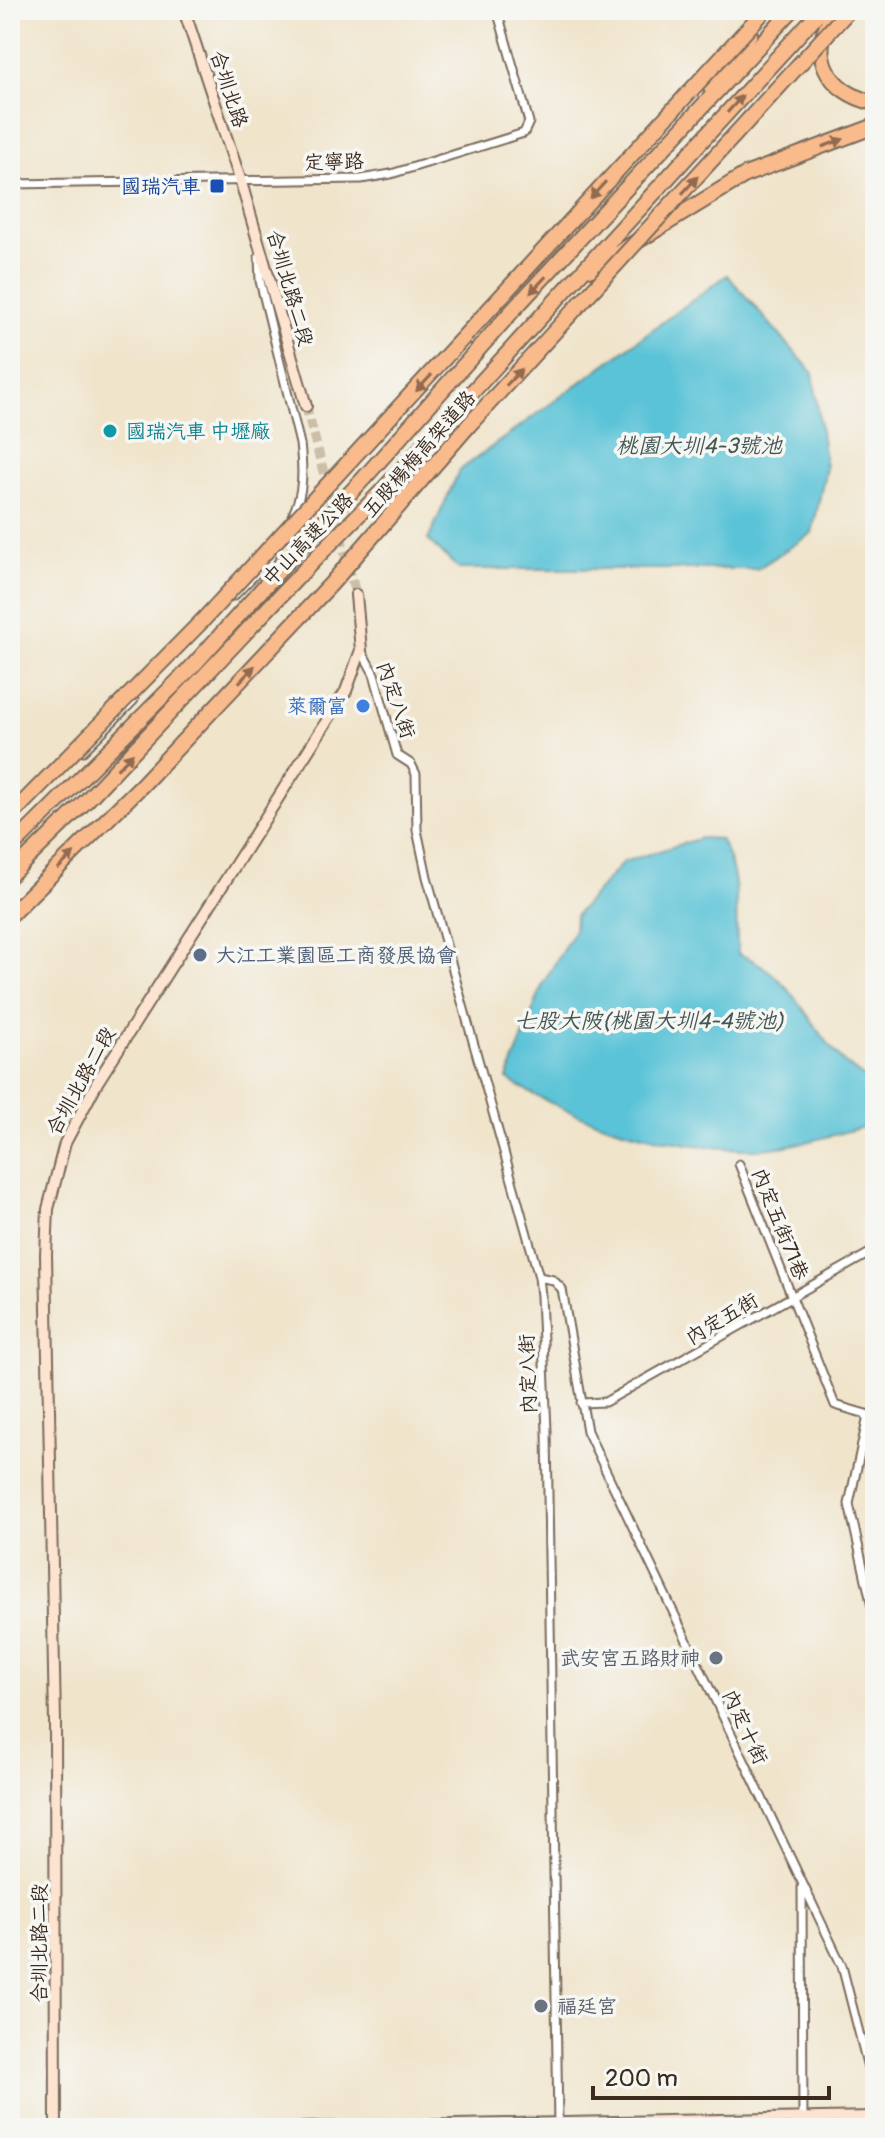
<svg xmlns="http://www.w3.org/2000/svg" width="885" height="2138" viewBox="0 0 885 2138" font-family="Pangolin,'LXGW WenKai TC',sans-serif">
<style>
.water{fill:#5ac3d7;stroke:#4a767a;stroke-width:2}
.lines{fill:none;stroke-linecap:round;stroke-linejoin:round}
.secondary-tunnel{stroke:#ccbfa8;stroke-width:10;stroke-dasharray:10 5;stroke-linecap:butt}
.street-casing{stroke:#7a6b5b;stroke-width:11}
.secondary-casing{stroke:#7a6b5b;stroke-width:14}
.highway-casing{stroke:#7a6b5b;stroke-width:18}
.street{stroke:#fff;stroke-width:7}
.secondary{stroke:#fde4d1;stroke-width:10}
.highway{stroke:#fabb8c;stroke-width:14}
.highway-bridge-casing{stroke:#7a6b5b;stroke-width:18;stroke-linecap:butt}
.highway-bridge{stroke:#fabb8c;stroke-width:14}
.oneway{fill:#916b50}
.transit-dot{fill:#1a4fb4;stroke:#f6f6f2;stroke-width:3}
.culture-dot{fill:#0f9aa8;stroke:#f6f6f2;stroke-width:3}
.shop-dot{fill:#3f7fe0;stroke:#f6f6f2;stroke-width:3}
.service-dot{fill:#5c6f8a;stroke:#f6f6f2;stroke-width:3}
.worship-dot{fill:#6b7280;stroke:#f6f6f2;stroke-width:3}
.labels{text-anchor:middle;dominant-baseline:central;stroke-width:7;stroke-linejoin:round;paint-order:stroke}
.street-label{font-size:20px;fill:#3b2a1e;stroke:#f6f6f2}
.transit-label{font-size:20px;fill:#164399;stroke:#f6f6f2;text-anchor:end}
.culture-label{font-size:20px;fill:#0d838f;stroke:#f6f6f2;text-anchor:start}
.shop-label{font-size:20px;fill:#366cbe;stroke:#f6f6f2;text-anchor:end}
.service-label{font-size:20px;fill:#4e5e75;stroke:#f6f6f2;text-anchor:start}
.worship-label{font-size:20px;fill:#5b616d;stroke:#f6f6f2;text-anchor:end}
.water-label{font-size:22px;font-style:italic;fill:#445856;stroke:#f6f6f2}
</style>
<rect width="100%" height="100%" fill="#f6f6f2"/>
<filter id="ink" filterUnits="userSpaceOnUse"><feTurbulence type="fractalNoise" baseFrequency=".0125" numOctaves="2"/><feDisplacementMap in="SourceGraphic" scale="16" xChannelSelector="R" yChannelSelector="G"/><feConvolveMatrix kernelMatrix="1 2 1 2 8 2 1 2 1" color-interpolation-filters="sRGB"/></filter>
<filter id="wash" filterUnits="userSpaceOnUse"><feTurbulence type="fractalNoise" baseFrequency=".006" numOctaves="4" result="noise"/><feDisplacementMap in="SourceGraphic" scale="32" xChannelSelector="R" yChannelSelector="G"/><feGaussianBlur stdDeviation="1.8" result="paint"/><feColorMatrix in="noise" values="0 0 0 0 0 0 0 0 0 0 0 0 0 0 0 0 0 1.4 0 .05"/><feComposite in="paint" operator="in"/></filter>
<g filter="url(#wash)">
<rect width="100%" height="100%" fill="#f0e4cb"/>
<path class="water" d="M727,275L813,373L826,468L812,533L757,569H459L428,540L459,471Z
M701,838L720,839C744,884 733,908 738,954C792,972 807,1025 845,1063C853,1071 865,1078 875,1085V1124C835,1134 789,1150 748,1149C665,1147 577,1123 507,1079L543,984L574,931L575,916L623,862Z"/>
</g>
<g filter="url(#ink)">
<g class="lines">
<path class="secondary-tunnel" d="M306,406L356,595"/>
<g class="street-casing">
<path id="street" d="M10,184L361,179L391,174L524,133L529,122L497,10
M259,256L260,281L300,444C303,470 304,493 292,516
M234,596L269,560L275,549
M361,650L374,674L397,755L411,764L416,774L417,830L427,877L539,1277L541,1296L547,1431L558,2124
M83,751L134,700
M739,1164L835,1405L866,1414L867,1421L849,1504L875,1620
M539,1277L553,1280L562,1289L587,1431L842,1966L875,2095
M581,1403L605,1402L875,1250
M802,1887L803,2128"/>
</g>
<g class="secondary-casing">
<path id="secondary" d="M184,10L240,179L306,406
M56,2128L55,1722L46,1255L48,1209L65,1143L98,1081L346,691L361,650L356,595
M303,2128L875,2117"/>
</g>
<g class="highway-casing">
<path id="highway" d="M836,10C805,52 827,93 875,103
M711,88L750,34
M592,269L745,175L875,126
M365,477L514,309L792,10
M380,493L821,10
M10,849L190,669L301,546
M10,875L86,801L312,562"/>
</g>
<use href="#street" class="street"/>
<use href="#secondary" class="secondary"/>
<use href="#highway" class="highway"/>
<g class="highway-bridge-casing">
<path id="highway-bridge" d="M301,546L365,477
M312,562L380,493
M10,816L204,619L765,10
M10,915L142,785L331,584L469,425L849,10"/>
</g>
<use href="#highway-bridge" class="highway-bridge"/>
</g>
<defs><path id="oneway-solid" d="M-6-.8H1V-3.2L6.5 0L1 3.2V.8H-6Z" transform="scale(2)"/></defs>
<g class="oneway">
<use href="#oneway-solid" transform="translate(735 104) rotate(-48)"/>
<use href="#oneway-solid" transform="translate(833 143) rotate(-20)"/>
<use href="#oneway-solid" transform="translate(690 185) rotate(-48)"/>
<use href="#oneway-solid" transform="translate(598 190) rotate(132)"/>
<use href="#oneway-solid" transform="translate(538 285) rotate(133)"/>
<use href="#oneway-solid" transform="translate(514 377) rotate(-47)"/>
<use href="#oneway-solid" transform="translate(424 383) rotate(133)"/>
<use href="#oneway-solid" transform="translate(247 674) rotate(-47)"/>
<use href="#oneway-solid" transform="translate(125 761) rotate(-46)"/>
<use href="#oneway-solid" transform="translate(66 861) rotate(-44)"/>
</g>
</g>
<rect class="transit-dot" x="209" y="178" width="16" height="16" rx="4"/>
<circle class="culture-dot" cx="110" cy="431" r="8"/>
<circle class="shop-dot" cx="363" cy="706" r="8"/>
<circle class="service-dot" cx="200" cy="955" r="8"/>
<g class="worship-dot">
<circle cx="716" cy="1658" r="8"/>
<circle cx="541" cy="2006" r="8"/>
</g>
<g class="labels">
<g class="street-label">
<text transform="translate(229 89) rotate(72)">合圳北路</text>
<text transform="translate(334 162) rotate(-2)">定寧路</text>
<text transform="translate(290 288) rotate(74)">合圳北路二段</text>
<text transform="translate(419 454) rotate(-49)">五股楊梅高架道路</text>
<text transform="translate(308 539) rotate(-46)">中山高速公路</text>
<text transform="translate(396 700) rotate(71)">內定八街</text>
<text transform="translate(81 1081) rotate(-61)">合圳北路二段</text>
<text transform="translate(780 1224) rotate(68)">內定五街71巷</text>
<text transform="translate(722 1319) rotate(-31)">內定五街</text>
<text transform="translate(528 1374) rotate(-92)">內定八街</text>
<text transform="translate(745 1727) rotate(65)">內定十街</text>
<text transform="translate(39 1943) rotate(-90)">合圳北路二段</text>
</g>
<g class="transit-label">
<text x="201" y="186">國瑞汽車</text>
</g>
<g class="culture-label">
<text x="126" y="431">國瑞汽車 中壢廠</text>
</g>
<g class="shop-label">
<text x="347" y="706">萊爾富</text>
</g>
<g class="service-label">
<text x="216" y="955">大江工業園區工商發展協會</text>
</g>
<g class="worship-label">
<text x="700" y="1658">武安宮五路財神</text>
<text x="557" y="2006" text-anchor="start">福廷宮</text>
</g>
<g class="water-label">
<text x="699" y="446">桃園大圳4-3號池</text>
<text x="649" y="1021">七股大陂(桃園大圳4-4號池)</text>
</g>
</g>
<rect width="885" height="2138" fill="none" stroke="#f6f6f2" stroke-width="40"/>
<path d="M593 2086v12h236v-12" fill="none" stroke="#3b2a1e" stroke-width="4"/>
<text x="605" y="2086" font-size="24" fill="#3b2a1e" stroke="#f6f6f2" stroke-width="6" paint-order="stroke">200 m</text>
</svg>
